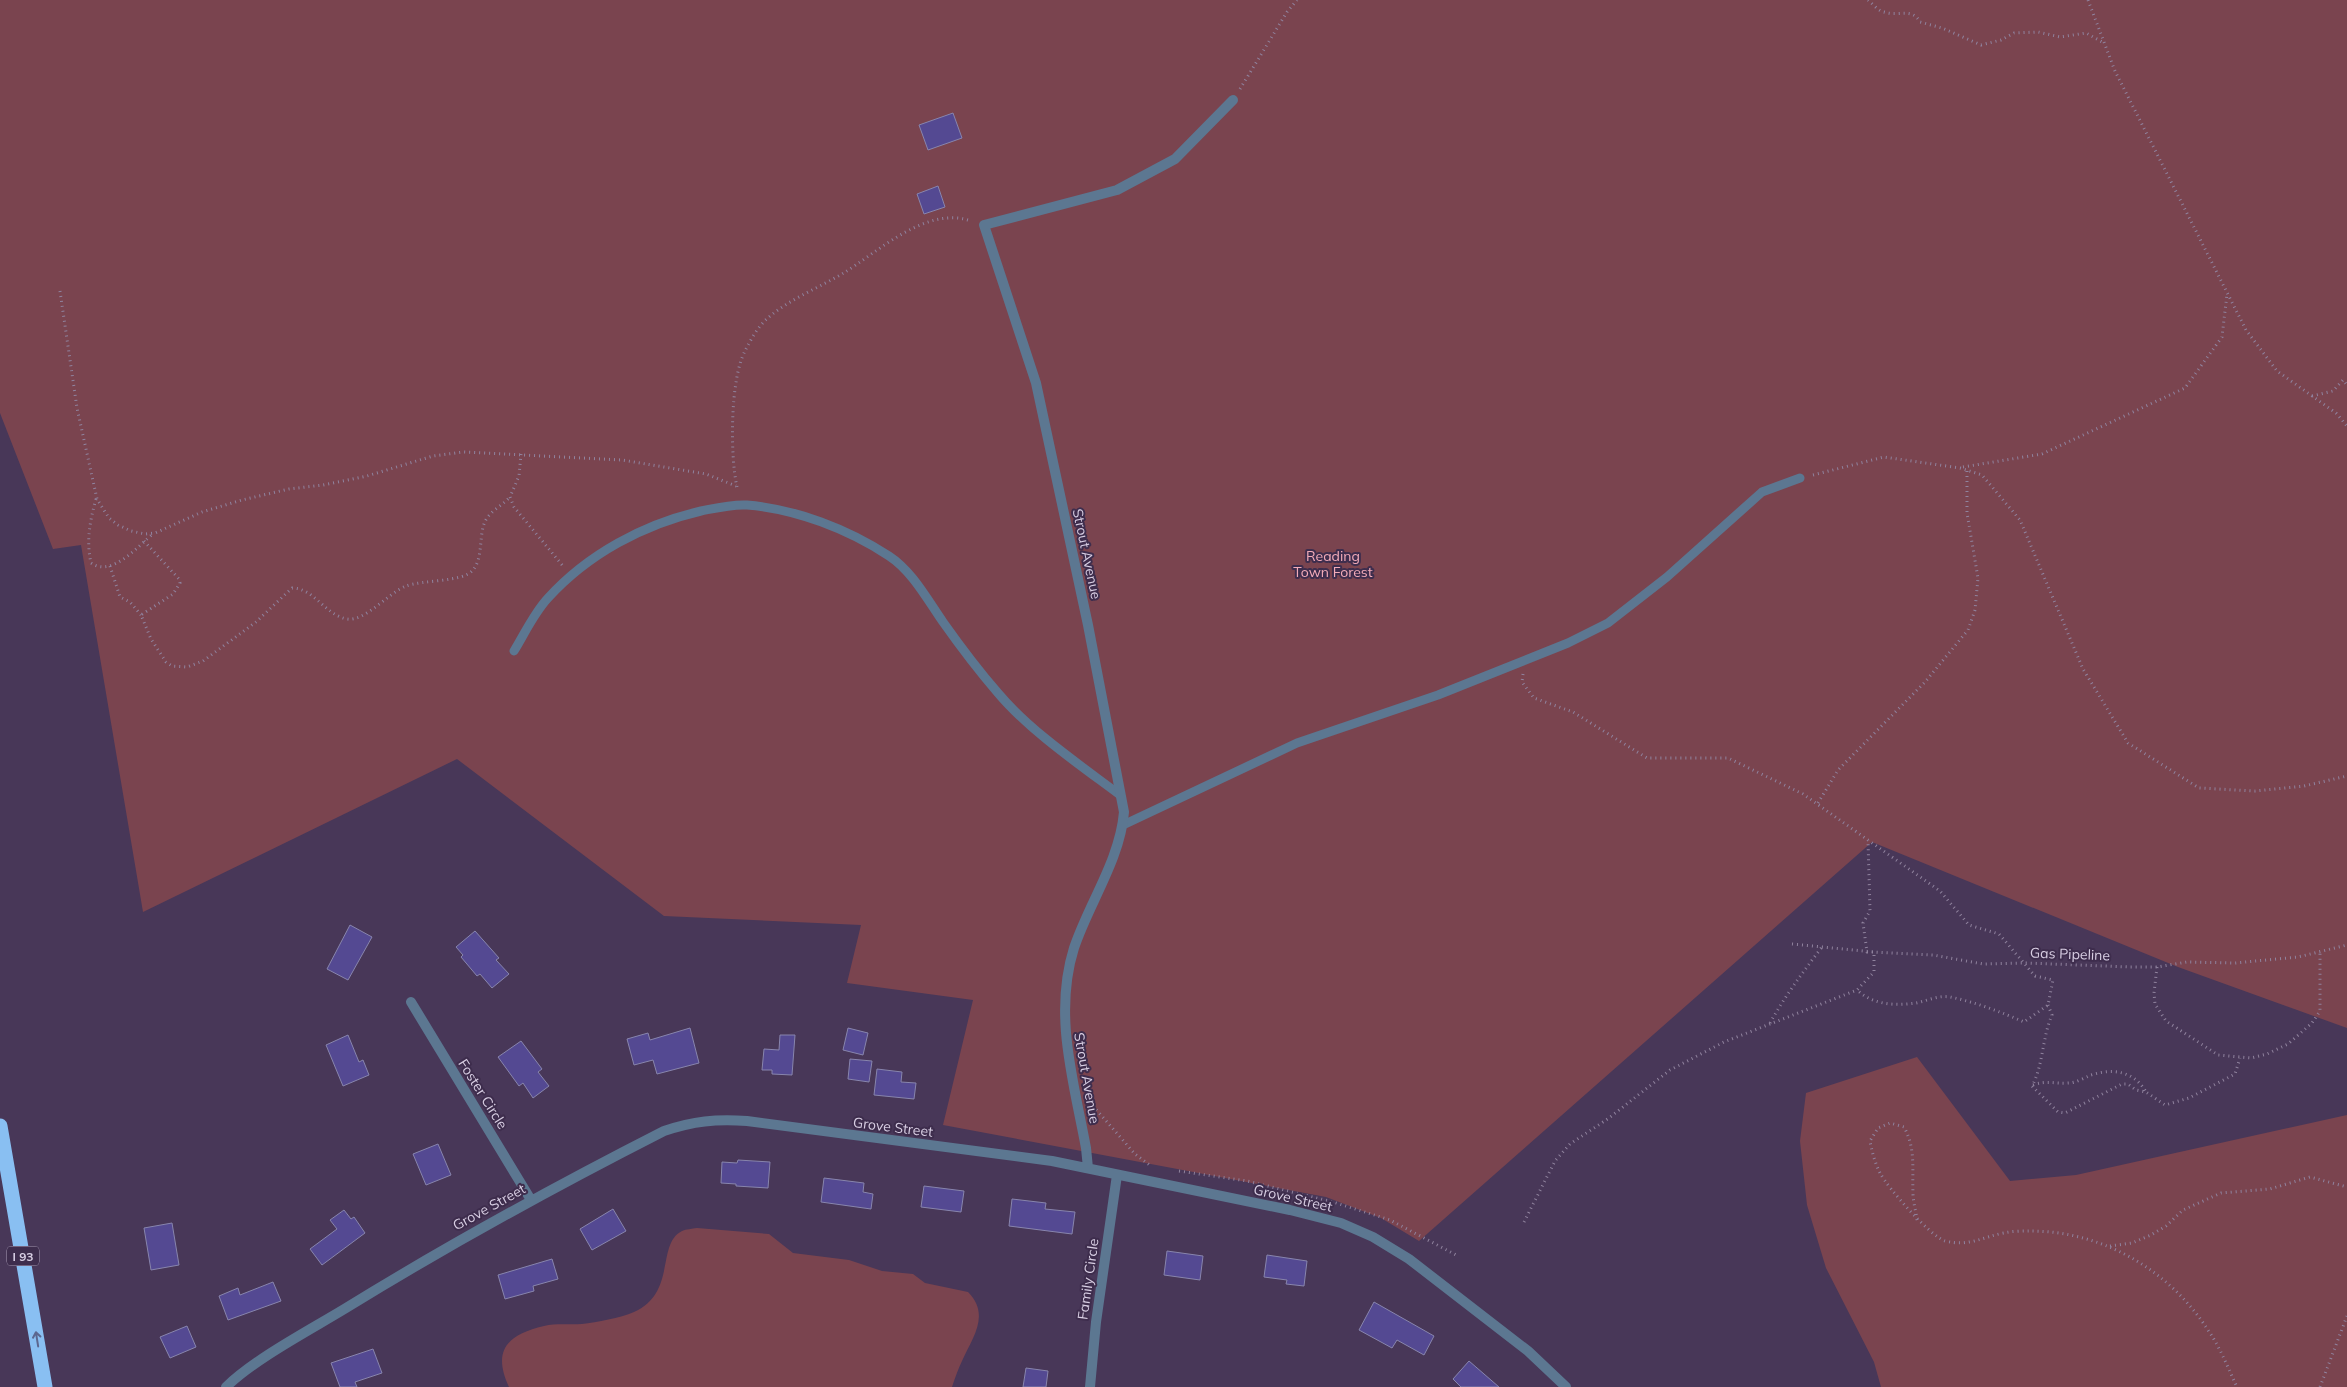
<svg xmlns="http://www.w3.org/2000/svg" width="2347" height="1387" viewBox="0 0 2347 1387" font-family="Mulish,sans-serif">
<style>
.green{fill:#7a444f}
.building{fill:#544992;stroke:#8885ad}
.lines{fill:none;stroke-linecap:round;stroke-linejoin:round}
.path{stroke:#90839e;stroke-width:3;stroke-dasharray:1 4;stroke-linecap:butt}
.lane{stroke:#5c7791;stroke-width:9}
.street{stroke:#5c7791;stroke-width:10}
.highway{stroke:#89bff2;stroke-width:15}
.oneway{stroke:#5c678f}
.labels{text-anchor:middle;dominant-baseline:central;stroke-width:4;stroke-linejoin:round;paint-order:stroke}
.shield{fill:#3e2d4d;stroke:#aa9eb6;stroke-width:1}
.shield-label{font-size:12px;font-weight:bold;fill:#d8cee3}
.street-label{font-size:14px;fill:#d8cee3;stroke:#3e2d4d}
.park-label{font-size:14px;fill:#f4acb9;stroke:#3e2d4d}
</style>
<rect width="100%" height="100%" fill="#483758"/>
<path class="green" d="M0,0H2347V1028L2178,967L1872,842L1419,1241L1381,1218L1326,1197L943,1125L973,1000L847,983L861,925L664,916L457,759L143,912L81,545L53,549L0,413Z
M1917,1057L2010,1181L2076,1175L2347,1115V1387H1881L1874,1362L1826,1268L1807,1205L1800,1141L1806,1093Z
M697,1228L769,1234L793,1253L849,1260L882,1271L913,1274L925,1283L968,1292C991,1315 972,1338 962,1361C958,1369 955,1378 952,1387H509C492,1350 507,1335 544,1326C556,1323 570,1325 582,1324C597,1322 620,1318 634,1312C677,1293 656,1244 682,1231C686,1229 692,1229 697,1228Z"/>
<path class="building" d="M953,113L962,138L928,150L919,125Z
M938,186L945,207L924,214L917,194Z
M350,925L372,937L348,980L327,969Z
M475,931L499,958L496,960L509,974L492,988L480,974L477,976L461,957L463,955L456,947Z
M690,1028L699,1063L657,1074L653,1060L634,1065L627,1039L648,1033L650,1040Z
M848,1028L868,1033L863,1055L843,1050Z
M348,1035L359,1062L363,1060L369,1075L343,1086L326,1045Z
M780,1035H795L792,1075L772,1074V1070H762L764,1049L779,1050Z
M521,1041L542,1069L538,1072L549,1086L533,1098L523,1083L519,1086L498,1057Z
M850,1059L872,1061L869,1082L848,1079Z
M877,1069L902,1072L901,1082L916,1083L914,1099L874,1095Z
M438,1144L451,1175L426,1185L413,1154Z
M738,1160L770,1162L768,1188L736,1186V1184L721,1183L722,1162L737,1163Z
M824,1178L864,1183L863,1192L873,1194L871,1209L821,1202Z
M924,1186L964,1191L961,1212L921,1207Z
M1012,1199L1046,1203L1045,1209L1075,1212L1072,1234L1009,1226Z
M613,1209L626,1231L592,1250L580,1229Z
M344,1210L351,1219L354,1217L365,1233L322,1265L310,1249L337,1229L330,1220Z
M172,1223L179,1265L151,1270L144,1228Z
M1167,1251L1203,1256L1200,1280L1164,1275Z
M1267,1255L1307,1261L1304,1286L1286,1284L1287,1280L1264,1277Z
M552,1259L558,1279L533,1286L534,1291L505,1299L498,1275Z
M273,1282L281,1301L228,1320L219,1296L238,1288L240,1295Z
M1374,1302L1434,1336L1424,1355L1397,1340L1392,1348L1359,1330Z
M187,1326L196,1347L170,1358L160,1337Z
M373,1349L382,1373L355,1382L357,1387H340L331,1363Z
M1469,1361L1499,1387H1461L1453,1379Z
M1026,1368L1048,1371L1046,1387H1023Z"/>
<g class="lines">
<path class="path" d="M1868,0C1873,4 1878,11 1884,12C1898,17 1912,7 1920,22L1942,28L1981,45L2001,40L2014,33L2038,32L2060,37L2086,33L2104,43
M2088,0L2115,71L2246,330L2277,371L2336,413L2347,426
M1240,89L1287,12L1297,0
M60,291L77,408L97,499L109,518L118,525L131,531L145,534L155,533L202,512L242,500L289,489L323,485L367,476L433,456L463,452L622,460L706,474L736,486
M2312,396L2333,391L2343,380L2347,385
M521,454L519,476L510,497L514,507L563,566
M1963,467L2042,454L2185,388L2222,337L2227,294
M1813,475L1884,457L1960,468L1982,475L2020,520L2083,669L2128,743L2199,788L2255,791L2304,786L2347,776
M737,487C730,456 730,379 745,351C751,339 759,325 769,317C790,299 818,288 842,274C877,253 926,205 971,221
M96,499C90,521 86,540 91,563C112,578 139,545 154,533
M144,541L179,579L180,583L173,594L141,615L151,639L166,662L172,666L187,667L203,661L256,622L292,588C314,588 325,615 347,619C365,622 388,593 406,586C422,580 462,582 472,571C483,560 479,538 484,524C488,512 502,506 510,497
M110,566L120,597L130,602L141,615
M1523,674L1522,682L1534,698L1573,712L1647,758H1728L1803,794L1940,891L1969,925L1999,934L2035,976L2053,980L2048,1005L2024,1022C2001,1012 1975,1002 1950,997C1938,995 1927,1001 1916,1003C1895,1006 1873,1005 1857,990
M1818,803L1838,770L1925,682L1968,630L1975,610L1978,578L1967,513V470
M1792,944L1874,952L1933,955L1983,964L2026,963L2130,967H2157L2187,962L2235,963L2298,957L2347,945
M2157,967L2154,993L2155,1004L2166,1021L2218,1055L2251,1058L2267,1054L2288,1044L2312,1023L2320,1011V950
M2048,1005L2052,1015C2042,1038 2043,1067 2032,1086L2058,1112L2065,1113L2122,1084H2128L2136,1090L2146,1092L2165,1105L2189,1098L2235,1074L2240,1058
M1770,1023C1785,996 1803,972 1822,947
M2033,1085C2046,1080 2055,1084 2068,1083C2076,1083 2084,1078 2091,1075C2113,1068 2134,1071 2146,1092
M1093,1106L1135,1154L1151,1166
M1179,1171L1247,1181L1333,1202L1390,1220L1458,1256
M1917,1220C1916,1211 1913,1202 1913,1193C1912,1169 1916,1149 1904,1127L1890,1123L1878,1128L1870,1141C1872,1152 1875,1163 1880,1173C1888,1188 1930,1236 1945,1241C1969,1247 1982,1237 2004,1233C2012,1231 2022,1231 2030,1231C2103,1231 2169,1270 2208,1330C2220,1347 2228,1368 2237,1387
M1524,1222L1555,1161L1570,1144L1609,1118L1670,1070L1724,1042L1857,990L1874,972V952H1867L1863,923L1870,911L1868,840
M2110,1246L2132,1243L2151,1235L2166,1226L2183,1210L2221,1193L2270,1189L2310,1177L2347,1187
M2320,1387L2347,1316"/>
<path class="lane" d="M514,651C525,633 534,613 548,598C588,554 644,524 701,511C716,508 732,504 747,505C796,509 848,529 889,556C912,571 927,599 943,622C960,646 978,670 998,693C1030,731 1080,765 1120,795
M1123,825L1297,743L1438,695L1568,643L1608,623L1667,577L1762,492L1800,478"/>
<path class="street" d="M411,1002L531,1200
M1088,1168L1086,1148C1074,1082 1053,1015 1074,948C1089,903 1120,860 1124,812L1088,625L1036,383L984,225L1117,190L1175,159L1233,100
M226,1387C256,1358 310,1330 346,1308C450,1244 556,1186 664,1131C694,1121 715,1119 747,1121L1052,1161L1290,1210L1341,1223L1373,1237L1409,1259L1528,1351L1566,1387
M1090,1387L1096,1322L1117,1175"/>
<path class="highway" d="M0,1126L45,1387"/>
</g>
<defs><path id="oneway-shaft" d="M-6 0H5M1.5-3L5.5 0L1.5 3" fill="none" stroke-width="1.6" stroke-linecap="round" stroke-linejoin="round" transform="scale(1.25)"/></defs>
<use class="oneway" href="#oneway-shaft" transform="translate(37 1339) rotate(-99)"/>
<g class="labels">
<rect class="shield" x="7" y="1246.5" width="32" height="19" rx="4"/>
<g class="shield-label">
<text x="23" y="1256">I 93</text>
</g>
<g class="street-label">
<text transform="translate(1087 554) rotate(78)">Strout Avenue</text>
<text transform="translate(2070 954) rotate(2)">Gas Pipeline</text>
<text transform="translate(1087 1078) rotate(80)">Strout Avenue</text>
<text transform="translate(483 1094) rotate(58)">Foster Circle</text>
<text transform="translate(893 1127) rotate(7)">Grove Street</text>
<text transform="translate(1293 1198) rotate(13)">Grove Street</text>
<text transform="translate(489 1207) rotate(-29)">Grove Street</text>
<text transform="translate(1088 1279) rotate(-82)">Family Circle</text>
</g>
<g class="park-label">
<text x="1333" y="556">Reading<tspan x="1333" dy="16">Town Forest</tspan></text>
</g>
</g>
</svg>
